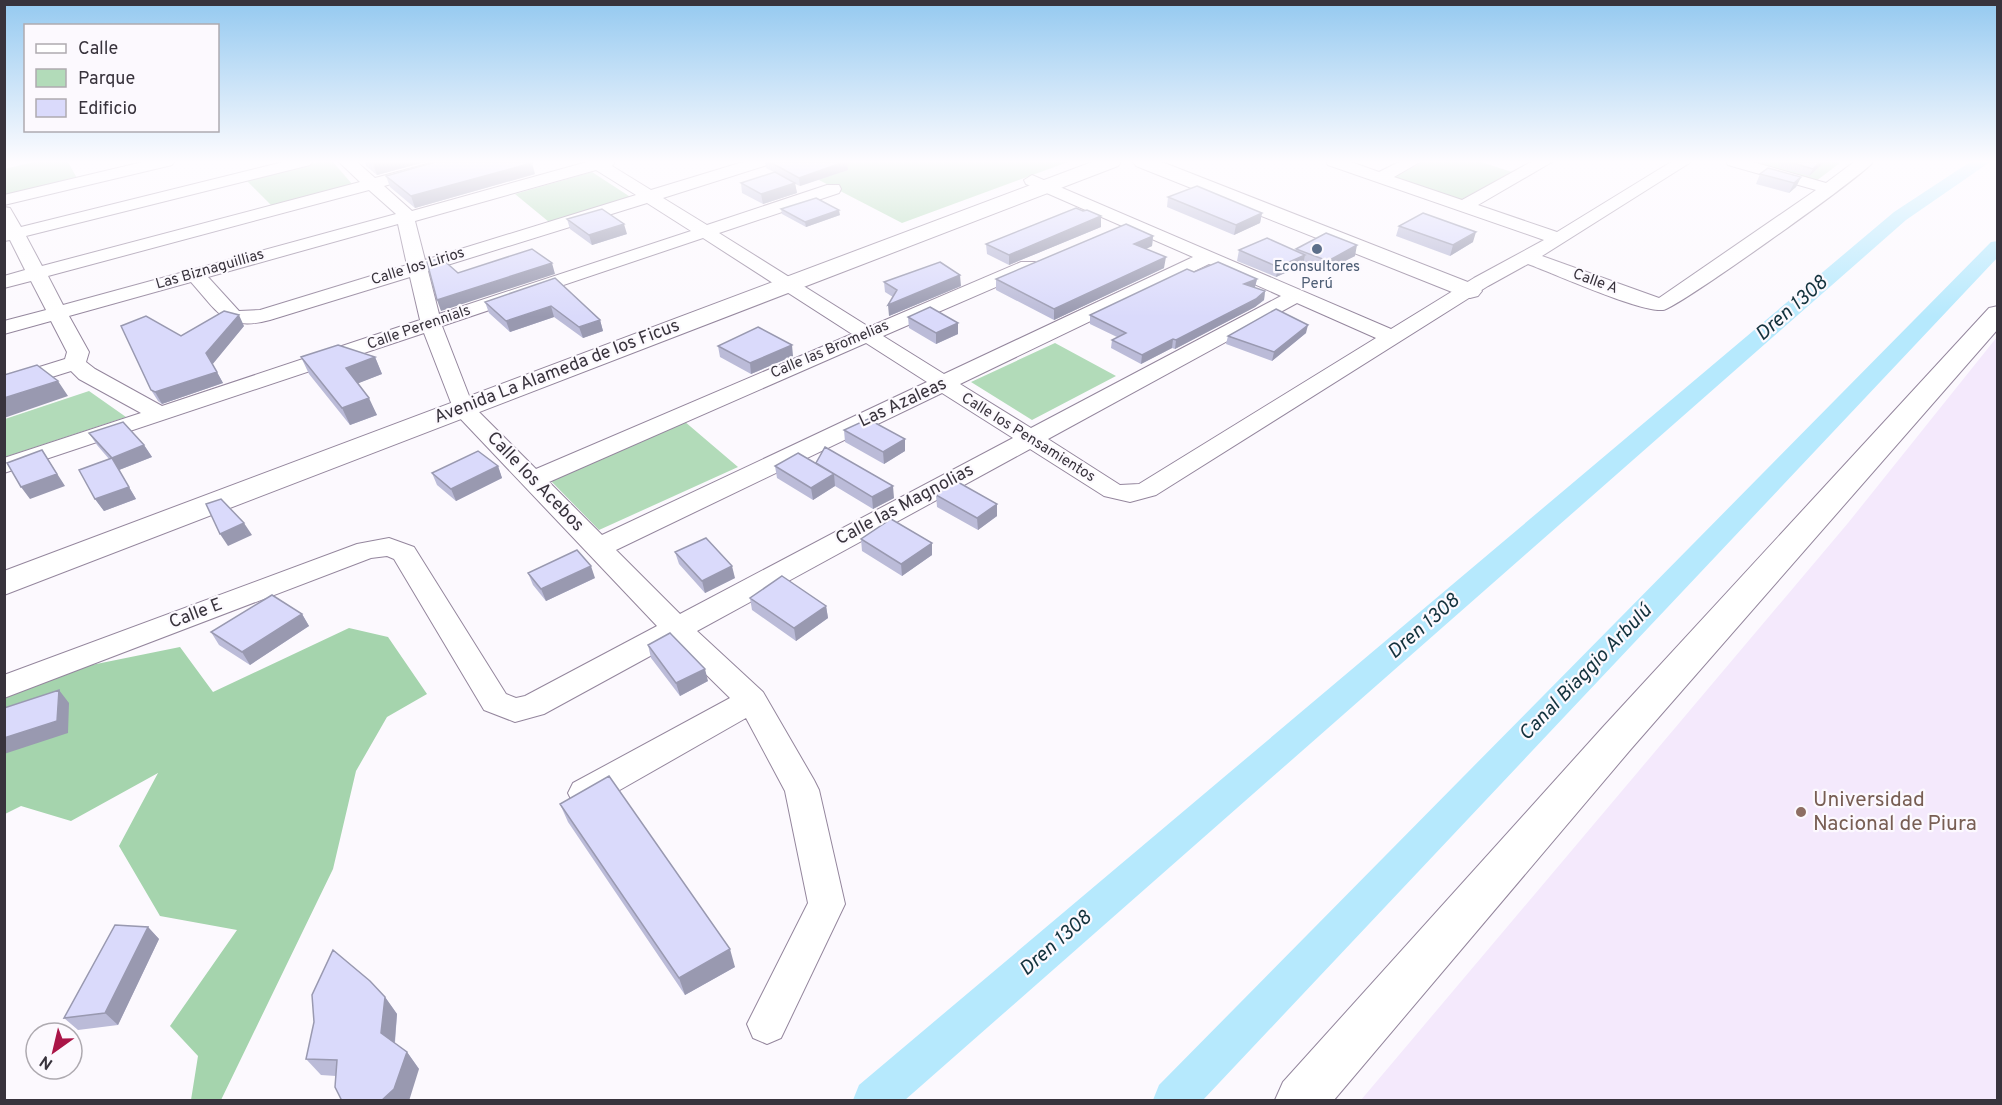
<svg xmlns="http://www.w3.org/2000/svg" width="2002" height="1105" viewBox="0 0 2002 1105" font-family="Overpass,sans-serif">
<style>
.built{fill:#f4e9fc}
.green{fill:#b2dbb9}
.forest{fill:#a5d4ad}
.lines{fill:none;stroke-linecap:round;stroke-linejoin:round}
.canal{fill:#b6e9fd;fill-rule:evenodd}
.minor-casing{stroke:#94869d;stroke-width:2}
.tertiary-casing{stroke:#94869d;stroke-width:2}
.minor{fill:#fff;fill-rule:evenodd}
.tertiary{fill:#fff;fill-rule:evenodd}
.wall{fill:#bbbbd8}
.shaded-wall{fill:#9999b0}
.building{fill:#dadafb;stroke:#9999b0;stroke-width:1.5}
.service-dot{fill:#5c6f8a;stroke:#fcf9fe;stroke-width:2}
.education-dot{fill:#8d6e63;stroke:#fcf9fe;stroke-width:2}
.labels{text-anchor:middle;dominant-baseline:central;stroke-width:4.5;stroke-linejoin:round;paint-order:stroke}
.far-street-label{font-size:15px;fill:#38333c;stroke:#fcf9fe}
.far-service-label{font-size:15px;fill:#4e5e75;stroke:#fcf9fe}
.street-label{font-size:18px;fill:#38333c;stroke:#fcf9fe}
.water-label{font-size:20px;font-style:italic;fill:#13323d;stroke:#fcf9fe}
.near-education-label{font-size:21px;fill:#785e54;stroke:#fcf9fe;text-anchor:start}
</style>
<rect width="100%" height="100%" fill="#fcf9fe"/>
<path class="built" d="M1997,337V1100H1361L1848,523Z"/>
<path class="green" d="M34,162H68L78,180L5,196L4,169Z
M318,162H333L352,184L271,205L247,181Z
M833,162H1068L902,223L819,180Z
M1423,162H1481L1512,172L1460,200L1393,177Z
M1747,162H1840V163L1816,181Z
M592,172L632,198L549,222L515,194Z
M1055,343L1116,376L1032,420L971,382Z
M89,391L126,417L5,457V419Z
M684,421L738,467L599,530L550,480Z"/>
<path class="forest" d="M349,628L388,637L427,694L387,717L356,771L333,869L221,1100H191L198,1056L170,1026L237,930L160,916L119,846L158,773L71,821L21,806L5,814L4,695L52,673L180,647L213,692Z"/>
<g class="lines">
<path class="canal" d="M1970,162H1990L1906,220L905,1100H853L859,1085L1894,212Z
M1998,241V257L1203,1100H1153L1159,1085L1991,242Z"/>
<g class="minor-casing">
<path id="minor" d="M143,162H174L172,165L4,205V195Z
M283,162H312L310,165L26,236L42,266L360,182L339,162H357L375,178L435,162H463L461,165L384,186L412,211L587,162H615L612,166L651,190L743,162H769L767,165L663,198L707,225L827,185H839L841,189L839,193L719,233L869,327L1021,262H1035L1037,266L1035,270L883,336L944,374L1193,257L1026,184L1024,180L1032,175L1391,329L1474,278L1544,240L1328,165L1326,162H1351L1379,172L1399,162H1420L1394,177L1462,200L1531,162H1552L1478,205L1557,232L1671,162H1691L1542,256L1659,298L1816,190L1728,165L1726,162H1753L1826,183L1854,162H1873C1860,178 1676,309 1663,310C1639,312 1555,274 1528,264L1488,286L1156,495L1130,502L1104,496L1030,449L697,631L763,692L814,780L819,790L845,904L781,1038L767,1044L753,1038L747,1024L808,903L785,791L746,718L597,803L585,807L573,803L568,793L573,783L730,698L674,643L544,714L515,722L484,710L394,559L387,556L371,558L4,698V675L357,544L389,538L414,547L506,694L516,698L525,696L657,626L455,413L424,333L4,473V458L141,413L79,379L71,371L4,392V378L65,359L67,352L51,321L4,334V321L46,310L31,281L4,288V276L25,270L10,240L4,241V207L10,208L21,227ZM596,170L636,195L425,260L415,221ZM369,190L396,214L63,305L48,276ZM647,203L691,231L439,314L428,271ZM398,224L407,265L260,310L239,311L208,277ZM703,238L852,334L536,469L473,406L442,326ZM1209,264L1281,296L1031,428L960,384ZM410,277L420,320L162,406L95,369L86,362L89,352L69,316L191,282C218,312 225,332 270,320ZM1297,303L1376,338L1139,484L1120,485L1048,439ZM866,343L927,382L602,535L549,482ZM942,393L1013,438L680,614L616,550Z"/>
</g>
<g class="tertiary-casing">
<path id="tertiary" d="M1092,162H1121L1118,166L4,595V571Z
M1133,162H1162L1478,286L1482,291L1478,296L1470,298L1462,296L1136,166Z
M1998,306V329L1631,749L1334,1100H1275L1283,1082L1603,727L1989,308Z"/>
</g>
<use href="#minor" class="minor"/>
<use href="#tertiary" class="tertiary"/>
</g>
<path class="wall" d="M365,162H425L377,175L366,166Z
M765,162H847L848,170L800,186L795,184L797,193L763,204L742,193L741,183L774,172L766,168Z
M1780,162H1825L1809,176L1778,167Z
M535,174L415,208L390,187L386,176Z
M1760,174L1801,177L1796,187L1789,193L1756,184Z
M1168,197L1262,213L1260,223L1234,235L1167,207Z
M781,209L840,215L806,227L782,214Z
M567,219L627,234L592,245L570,229Z
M1399,226L1473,242L1450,256L1396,236Z
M1101,227L1009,265L987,254L986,244Z
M1153,236L1152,246L1146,249L1164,268L1054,320L996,290V279Z
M1296,249L1355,256L1325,271L1303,263V265L1276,277L1237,261L1239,250L1296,251Z
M1194,272L1257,279L1255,287L1254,288L1265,291L1264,300L1255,307L1175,349L1172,348L1141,364L1111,348L1112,340L1117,337L1090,324V315Z
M555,278L600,320L603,331L583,338L554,317L510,332L489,313L485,302Z
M884,282L961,286L889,316L893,297L885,292Z
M908,317L958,323V334L936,344L909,328Z
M244,326L212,364L223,383L162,404L158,401L151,390L181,336Z
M1306,333L1272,361L1226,344L1228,336Z
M718,346L793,356L751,374L720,357Z
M301,357H375L382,374L358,383L377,415L350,425L309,374Z
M844,430L905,439V451L884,464L845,442Z
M89,433L144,445L152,457L119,470L136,499L104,511L95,499L109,459L97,445Z
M816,463L894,498L873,509L835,486L813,500L777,478L775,466Z
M498,466L502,478L456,501L437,485L432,473Z
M936,495L997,504V516L978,530L937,507Z
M861,539L932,555L902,576L862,551Z
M675,552L735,578L705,593L679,564Z
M528,573L595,578L546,601L533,585Z
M750,598L826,606L828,618L796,641L752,610Z
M302,614L309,626L250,665L219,645L211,632Z
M648,645L708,681L680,696L651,658Z
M560,804L735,967L685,995L568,822Z
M148,927L159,939L118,1025L78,1030L64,1018Z
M385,997L397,1014L395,1043L407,1052L419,1069L336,1076L321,1075L306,1059Z"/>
<path class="shaded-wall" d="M380,162H425L377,175L373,164Z
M844,162H847L848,170L800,186L799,178Z
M1820,162H1825L1809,176L1813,169Z
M532,163L535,174L415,208L411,196Z
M1801,177L1796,187L1789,193L1794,183Z
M795,183L797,193L763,204L761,194Z
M839,210L840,215L806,227L805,222Z
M1262,213L1260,223L1234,235L1236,225Z
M1101,216V227L1009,265V255Z
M624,224L627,234L592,245L589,235Z
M1476,232L1473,242L1450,256L1453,245Z
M1153,236L1152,246L1133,255L1134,244Z
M1357,245L1355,256L1325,271L1328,261Z
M1305,255L1303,265L1276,277L1278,267Z
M1166,257L1164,268L1054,320V309Z
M552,263L555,274L441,311L437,300Z
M960,275L961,286L889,316L888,305Z
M1257,279L1255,287L1243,293L1244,284Z
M1265,291L1264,300L1255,307L1175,349L1176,340Z
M551,306L554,317L510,332L506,321Z
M239,315L244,326L212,365L206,353Z
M600,320L603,331L583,338L579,327Z
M958,323V334L936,344V333Z
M1308,325L1306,333L1272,361L1274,352Z
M1173,339L1172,348L1141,364L1142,355Z
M792,345L793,356L751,374L750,363Z
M375,357L382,374L354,385L346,368Z
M217,372L223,383L162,404L155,392Z
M58,381L68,396L4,418V398Z
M369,398L377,415L350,425L342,408Z
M905,439V451L884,464L883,452Z
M144,445L152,457L119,470L136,499L104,511L95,499L112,458Z
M42,450L65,486L30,499L21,487Z
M498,466L502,478L456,501L451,489Z
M834,474L835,486L813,500L811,488Z
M893,486L894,498L873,509L872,497Z
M997,504V516L978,530L977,518Z
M244,523L252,535L228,546L220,534Z
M932,543V555L902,576L901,564Z
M591,566L595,578L546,601L541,589Z
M732,566L735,578L705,593L702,581Z
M826,606L828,618L796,641L794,628Z
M302,614L309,626L250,665L242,652Z
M705,669L708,681L680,696L676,683Z
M59,690L69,703L68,733L4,754V738Z
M148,927L159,939L118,1025L105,1013Z
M730,949L735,967L685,995L679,978Z
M385,997L397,1014L394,1050L381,1033Z
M407,1052L419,1069L409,1101H381Z"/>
<path class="building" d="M435,162H531L532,163L411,196L386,176Z
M770,162H844L799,178Z
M1790,162H1820L1813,169Z
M1768,168L1801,177L1794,183L1760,174Z
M775,172L795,183L761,194L741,183Z
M1197,186L1262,213L1236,225L1168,197Z
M816,198L839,210L805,222L781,209Z
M1076,208L1083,211L1087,210L1101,216L1009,255L986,244Z
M602,209L624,224L589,235L567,219Z
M1423,213L1476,232L1453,245L1399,226Z
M1126,224L1153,236L1134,244L1166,257L1054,309L996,279Z
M1326,233L1357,245L1328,261L1296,249Z
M1267,238L1305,255L1278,267L1239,250Z
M532,249L552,263L437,300L427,262L441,258L458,273Z
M940,262L960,275L888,305L897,290L884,282Z
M1218,262L1257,279L1244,284L1265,291L1256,299L1176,340L1173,339L1142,355L1112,340L1126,333L1090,315L1187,269L1194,272Z
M555,278L600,320L579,327L551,306L506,321L485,302Z
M930,307L958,323L936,333L908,317Z
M1276,309L1308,325L1274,352L1228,336Z
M224,311L239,315L206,353L217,372L155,392L151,390L121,326L146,316L181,336Z
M758,327L792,345L750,363L718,346Z
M338,345L375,357L346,368L369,398L342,408L301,357Z
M37,365L58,381L4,398V375Z
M868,419L905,439L883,452L844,430Z
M123,422L144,445L112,458L89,433Z
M825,447L893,486L872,497L816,463Z
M42,450L57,474L21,487L7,463Z
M478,451L498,466L451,489L432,473Z
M798,453L834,474L811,488L775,466Z
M112,458L129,487L95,499L79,470Z
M956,481L997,504L977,518L936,495Z
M221,499L244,523L220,534L206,504Z
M891,519L932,543L901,564L861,539Z
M706,538L732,566L702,581L675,552Z
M577,550L591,566L541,589L528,573Z
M782,576L826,606L794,628L750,598Z
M272,595L302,614L242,652L211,632Z
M670,633L705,669L676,683L648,645Z
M59,690L57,721L4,738V708Z
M609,776L730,949L679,978L560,804Z
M115,925L148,927L105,1013L64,1018Z
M333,950L370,981L385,997L381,1033L407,1052L394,1089L381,1101H342L335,1087L337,1060L306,1059L314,1022L312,995Z"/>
<linearGradient id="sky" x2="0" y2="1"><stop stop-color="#94c9f0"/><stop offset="0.51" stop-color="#fefcff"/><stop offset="1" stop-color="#fefcff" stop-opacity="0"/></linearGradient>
<rect width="2002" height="317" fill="url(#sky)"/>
<circle class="service-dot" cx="1317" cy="249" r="6"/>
<circle class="education-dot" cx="1801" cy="812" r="6"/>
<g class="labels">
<g class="far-street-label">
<text transform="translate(418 267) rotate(-17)">Calle los Lirios</text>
<text transform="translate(210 270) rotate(-16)">Las Biznaguillias</text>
<text transform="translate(1595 282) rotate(20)">Calle A</text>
<text transform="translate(419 328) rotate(-19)">Calle Perennials</text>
<text transform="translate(830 350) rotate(-23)">Calle las Bromelias</text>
<text transform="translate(1028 438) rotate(32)">Calle los Pensamientos</text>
</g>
<g class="far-service-label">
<text x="1317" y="267">Econsultores<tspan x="1317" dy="17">Perú</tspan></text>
</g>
<g class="street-label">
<text transform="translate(557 372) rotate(-21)">Avenida La Alameda de los Ficus</text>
<text transform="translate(903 403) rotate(-25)">Las Azaleas</text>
<text transform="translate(535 482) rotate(46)">Calle los Acebos</text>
<text transform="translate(905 505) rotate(-28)">Calle las Magnolias</text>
<text transform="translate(196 614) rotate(-21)">Calle E</text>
</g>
<g class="water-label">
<text transform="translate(1792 309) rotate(-41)">Dren 1308</text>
<text transform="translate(1424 627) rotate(-41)">Dren 1308</text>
<text transform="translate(1586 673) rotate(-46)">Canal Biaggio Arbulú</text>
<text transform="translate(1056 944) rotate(-41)">Dren 1308</text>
</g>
<g class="near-education-label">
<text x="1813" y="800">Universidad<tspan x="1813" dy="24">Nacional de Piura</tspan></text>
</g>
</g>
<rect width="2002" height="1105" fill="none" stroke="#38333c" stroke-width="12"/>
<rect x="24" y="24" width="195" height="108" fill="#fcf9fe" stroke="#aeaab0" stroke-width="1.5"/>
<rect x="36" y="44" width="30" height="9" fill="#ffffff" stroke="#aeaab0" stroke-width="1.5"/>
<text x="78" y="54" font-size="18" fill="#38333c">Calle</text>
<rect x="36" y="69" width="30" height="18" fill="#b2dbb9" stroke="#aeaab0" stroke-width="1.5"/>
<text x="78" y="84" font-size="18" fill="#38333c">Parque</text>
<rect x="36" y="99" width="30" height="18" fill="#dadafb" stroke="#aeaab0" stroke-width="1.5"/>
<text x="78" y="114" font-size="18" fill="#38333c">Edificio</text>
<g transform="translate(54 1051) rotate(214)"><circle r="28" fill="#fcf9fe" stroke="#aeaab0" stroke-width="1.5"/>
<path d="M0-4.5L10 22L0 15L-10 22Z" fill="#aa1547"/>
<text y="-9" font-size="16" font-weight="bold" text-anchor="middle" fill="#38333c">N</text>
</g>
</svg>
